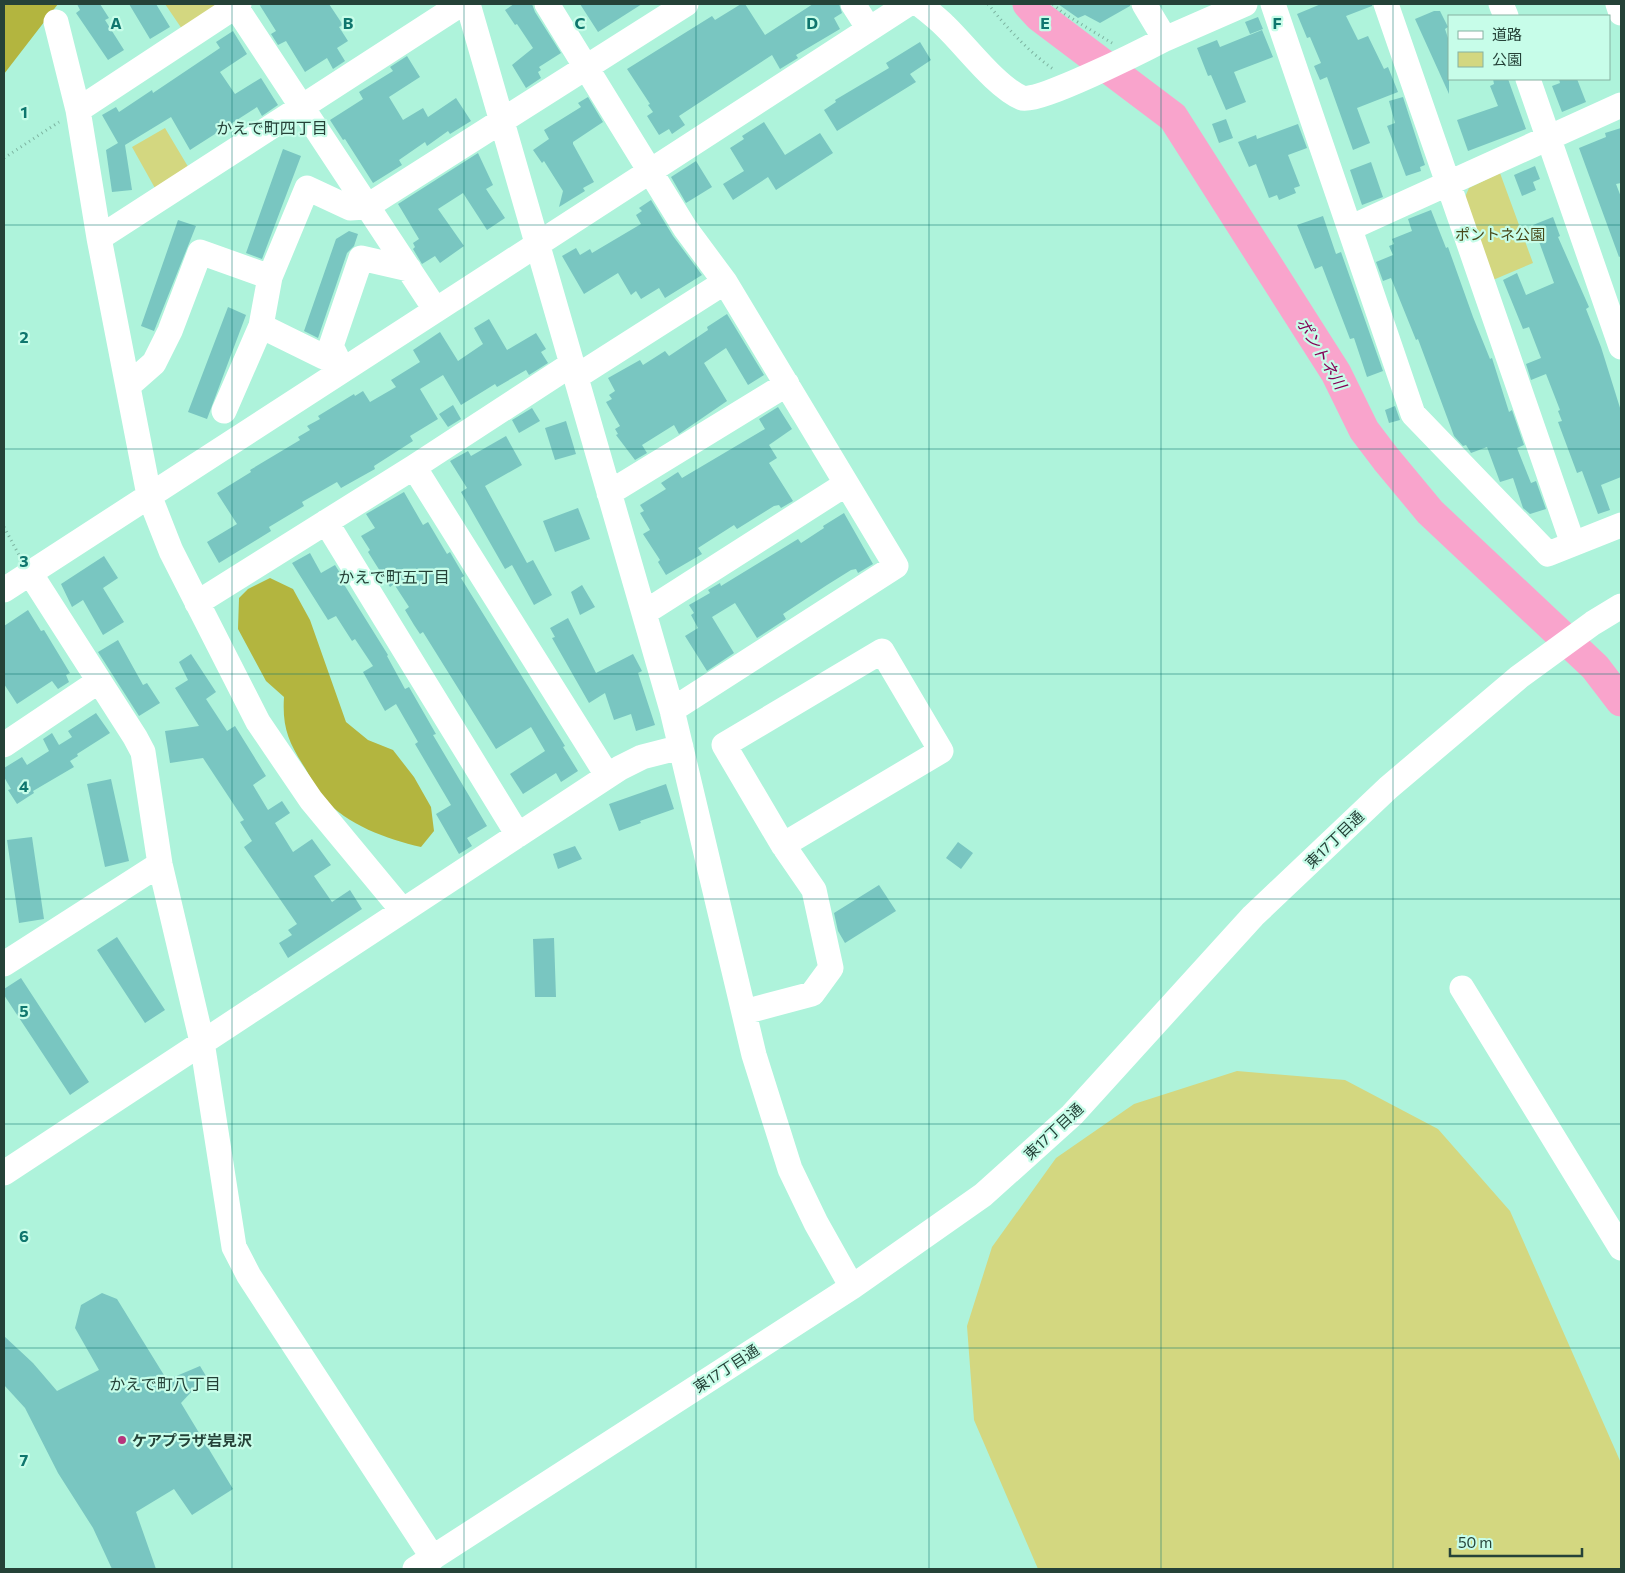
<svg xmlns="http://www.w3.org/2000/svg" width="1625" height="1573" viewBox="0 0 1625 1573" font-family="Commissioner,'Noto Sans JP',sans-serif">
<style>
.green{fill:#d3d780}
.forest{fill:#b3b53f}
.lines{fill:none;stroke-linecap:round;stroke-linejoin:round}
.river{stroke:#f9a4cc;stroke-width:31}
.building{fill:#79c6c1}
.path{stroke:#7cb3a0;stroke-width:3;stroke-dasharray:1 4;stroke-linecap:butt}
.minor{stroke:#fff;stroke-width:25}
.grid{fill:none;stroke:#0f766e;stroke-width:1;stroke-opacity:0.55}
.poi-dot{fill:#b7357d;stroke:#c7fde9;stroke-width:2}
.labels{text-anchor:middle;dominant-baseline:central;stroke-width:4.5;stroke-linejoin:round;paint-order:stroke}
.park-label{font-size:15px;fill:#474819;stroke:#c7fde9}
.street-label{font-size:15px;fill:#254238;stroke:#c7fde9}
.poi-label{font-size:15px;font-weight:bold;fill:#254238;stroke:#c7fde9;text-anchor:start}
.neighbourhood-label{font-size:16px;fill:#254238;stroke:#c7fde9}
.water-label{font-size:16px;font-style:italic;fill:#850055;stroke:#c7fde9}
.grid-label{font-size:16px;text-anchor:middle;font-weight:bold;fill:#0f766e;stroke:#c7fde9;stroke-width:4.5;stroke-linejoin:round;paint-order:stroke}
</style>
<rect width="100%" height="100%" fill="#aef3db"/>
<path class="green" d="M165,4H220L182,29Z
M165,128L190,170L156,190L132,147Z
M1500,173L1533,263L1493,280L1465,197L1469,188Z
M1237,1071L1345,1080L1438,1129L1510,1211L1621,1463V1569H1038L974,1420L967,1326L992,1247L1056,1158L1134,1104Z"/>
<path class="forest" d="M4,4H58L4,74Z
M270,578L293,589L310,620L346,722L368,740L393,750L414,777L431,807L434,831L421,847C386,839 348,825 323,798C316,789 311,778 305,768C289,743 282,728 284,697L266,681L238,629L239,598L248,589Z"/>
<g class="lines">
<path class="river" d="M1028,4L1039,16L1173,117L1336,373L1364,430L1386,459L1430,512L1595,667L1621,701"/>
</g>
<path class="building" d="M77,4H100L109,18L105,20L124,50L108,60L76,13L80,10Z
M129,4H156L170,27L150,39Z
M259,4H329L343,25L339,27L348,41L337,48L345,61L333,69L327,58L305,72L286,41L278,45L271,34L276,31Z
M514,4H532L535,12L561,53L539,67L541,70L538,72L541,78L526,88L512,65L533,48L517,24L515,25L505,10Z
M580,4H642L598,32Z
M741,4H745L765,35L813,4H839L842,13L834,18L840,29L796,55L798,58L780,69L772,55L679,116L685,125L672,134L669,129L659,135L647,116L653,112L648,105L650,104L627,69L712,16L715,20Z
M1058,4H1130V6L1100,23L1085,15L1078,18Z
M1321,4H1372V6L1346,16L1358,40L1368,36L1384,69L1388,67L1398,92L1357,108L1370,143L1353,150L1327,77L1320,80L1314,66L1321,63L1310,37L1307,38L1297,14Z
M1434,11H1440L1448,27L1445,29L1449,41V94L1415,19Z
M1258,17L1263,29L1250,34L1245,22Z
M1262,30L1273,57L1234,72L1246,102L1226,110L1211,75L1208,76L1197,48L1217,40L1220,47Z
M233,31L247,54L220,72L235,94L261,78L278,105L262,116L257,107L190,150L171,117L125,145L132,190L112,192L106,150L118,143L102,115L116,107L119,112L152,90L153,93L220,48L216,42Z
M920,42L931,60L910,74L916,82L837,131L824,110L836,102L835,100L889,68L886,63Z
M407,56L420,77L389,97L403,120L423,108L428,117L456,98L471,121L450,134L448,131L427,146L425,142L399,160L402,165L373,183L345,139L343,140L330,120L363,99L359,92L393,71L390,67Z
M1493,79H1508L1526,129L1468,151L1457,120L1498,106L1490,86L1494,84Z
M1559,79H1577L1586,102L1562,112L1552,86L1560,83Z
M588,97L603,122L573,142V144L594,182L583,188L585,191L559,207L563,191L544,161L542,163L533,150L549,139L544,130L581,107L578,103Z
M1403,97L1425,165L1420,167L1421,171L1406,176L1387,126L1395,123L1389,101Z
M1226,119L1233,138L1219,143L1212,124Z
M764,122L785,155L820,133L833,153L776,190L768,177L733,200L723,184L744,171L730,148L744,139L742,136Z
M1298,124L1307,148L1288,155L1300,186L1294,188L1296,193L1279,200L1277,195L1269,198L1256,164L1249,167L1238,142L1256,135L1257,139Z
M1621,128V183L1616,184L1621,197V256L1619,257L1579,148L1606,137L1605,133Z
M283,149L301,156L262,259L246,253Z
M478,153L493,185L486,189L505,218L487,230L463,193L438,209L464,246L440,263L435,256L422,264L413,249L415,247L413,243L419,239L398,204Z
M696,161L712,187L686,203L671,177Z
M1371,162L1383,197L1362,205L1350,170Z
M1535,166L1540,179L1533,182L1536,190L1522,196L1514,175Z
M651,200L673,236L702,275L665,298L659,288L641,299L636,291L631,295L618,273L584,294L562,256L576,248L580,255L590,249L592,253L641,224L636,215L642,211L639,208Z
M1431,210L1446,248L1448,247L1473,317L1490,359L1492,358L1509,412L1512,410L1524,445L1517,448L1531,483L1536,481L1546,509L1530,514L1523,508L1513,478L1500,482L1487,447L1471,453L1466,445L1463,446L1454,436L1418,339L1416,340L1391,278L1383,281L1376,262L1393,255L1389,246L1394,244L1392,239L1412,231L1408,219Z
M1323,216L1336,254L1341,252L1383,371L1367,377L1354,338L1350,339L1322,266L1315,269L1297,225Z
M1553,217L1560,236L1558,237L1589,307L1586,309L1601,347L1621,411V477L1601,485L1610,510L1598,514L1582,471L1577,473L1558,422L1562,421L1558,411L1560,410L1546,374L1531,380L1526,364L1541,358L1529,327L1523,329L1503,280L1517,273L1526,295L1554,283L1533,225Z
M178,220L196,226L154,331L141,326Z
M349,231L358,234L354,246L347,253L318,338L304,331L336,239Z
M228,307L246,315L207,419L188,412Z
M727,314L764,375L748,385L726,348L704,363L727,401L679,434L674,425L642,445L647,453L635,460L616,435L618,434L615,429L620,426L606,402L612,399L609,395L615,391L608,378L640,360L643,365L665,351L669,356L708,330L707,327Z
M489,319L507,350L536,333L546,349L541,352L548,363L529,375L526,370L497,387L495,384L461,405L443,375L420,389L438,419L410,436L413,441L374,466L375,469L341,488L337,482L302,502L304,506L269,527L271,531L219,563L207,542L237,524L217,493L251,472L250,470L300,440L298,437L310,430L307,426L320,419L318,416L354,394L355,396L363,391L370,402L396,387L391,380L420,362L413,350L440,332L458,361L483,344L474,328Z
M453,405L461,419L448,427L439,414Z
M1395,406L1400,420L1389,423L1385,410Z
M778,407L792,429L769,445L777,458L769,463L793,501L781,508L779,505L774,506L737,529L734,525L698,548L702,554L666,575L658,562L660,560L643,534L650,530L640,513L644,511L640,505L666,489L661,483L678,472L682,478L765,429L759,419Z
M532,408L540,421L519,433L512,420Z
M566,421L576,454L555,460L545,428Z
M506,436L522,465L485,486L527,563L533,560L552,595L534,605L512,565L505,569L461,492L467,488L450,461L468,451L471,456Z
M404,492L423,525L428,522L447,554L450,552L464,576L461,578L565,746L563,747L578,771L561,782L556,773L523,794L510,774L545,751L531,727L496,749L423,632L420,634L414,625L405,610L409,607L394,584L390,587L368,552L370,550L361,536L375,528L366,514Z
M578,508L590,539L555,552L543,521Z
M844,513L873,564L858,573L856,569L851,570L827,585L783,614L786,619L757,638L735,603L712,617L734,653L707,671L685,636L698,628L691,615L694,613L689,605L710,593L708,590L720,583L721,586L798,539L801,543L824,528L823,526Z
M310,553L321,573L335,565L347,584L345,586L388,655L387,656L405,689L409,687L436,734L433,735L487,826L467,838L472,846L459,854L436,814L451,805L415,744L418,742L396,704L385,711L363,672L373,666L355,639L352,641L336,616L328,620L292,563Z
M104,556L118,578L103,588L124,622L103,635L83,600L72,607L61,584Z
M582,585L595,607L580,615L571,592Z
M28,610L41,631L44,630L70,673L66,675L69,682L58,689L52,681L17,704L4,684V626Z
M568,618L596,673L633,654L642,671L638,673L655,725L636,731L631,714L614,720L605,693L589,703L552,638L555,637L550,628Z
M118,640L143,685L147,683L160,703L139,716L98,652Z
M191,654L216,692L206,699L227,731L235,726L266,776L253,785L268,810L282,801L290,813L275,823L293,852L312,839L331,865L314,876L332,902L350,890L362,909L288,958L279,943L292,935L288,930L297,924L244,847L252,841L240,822L244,820L203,758L170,763L165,731L199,726L175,688L188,680L179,662Z
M96,713L110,733L77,754L78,756L70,761L74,767L33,791L34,793L17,804L8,790L11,789L4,777V768L22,757L27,765L49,751L43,739L52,733L59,745L72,737L68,731Z
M111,779L129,861L105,867L87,784Z
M666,784L674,809L640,821L641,823L619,831L609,804Z
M32,837L44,919L19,923L7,840Z
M958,842L973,853L961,869L946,858Z
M575,846L582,859L558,869L553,854Z
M879,885L896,911L845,943L838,931L834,913Z
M117,937L165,1010L145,1023L97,950Z
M554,938L556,997H535L533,939Z
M21,978L89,1082L70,1095L4,995V989Z
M102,1293L117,1299L167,1380L200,1366L206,1376L181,1403L233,1489L192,1515L174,1489L136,1512L156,1569H112L93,1528L58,1473L25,1408L4,1385V1336L33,1363L57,1391L99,1370L75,1328L81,1305Z"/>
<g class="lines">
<path class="path" d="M988,4C1007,28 1028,51 1053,69
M1053,4L1063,13L1112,43
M4,158L59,122
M4,527L19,555"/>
<path class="minor" d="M234,4L435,309
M239,4L78,110L99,238L461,4
M468,4L672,710L754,1055L790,1169L816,1223L852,1287
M547,4L685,228L725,282L896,566L672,710
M853,4L869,29
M919,4C928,11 937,18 945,26C966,46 996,87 1022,98C1037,104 1146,49 1165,39
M1144,4L1165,39L1245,4
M1273,4L1413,414L1548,554L1621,525
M1386,4L1573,544
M1501,4L1506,16
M1618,4L1621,13
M56,22L78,110
M1528,79L1621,347
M1350,228L1621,105
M99,238L149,495L171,551L258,722L311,800L403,911
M261,326L270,277
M338,360L331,346L361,258L409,269
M576,377L725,282
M129,385L154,363L170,331L200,252L270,277L307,188L350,208L366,207L686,4
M224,411L261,326L324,357L331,346
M414,467L607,775
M609,493L787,384
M326,522L518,835
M30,573L135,737L143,752L160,864L202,1042L234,1247L249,1276L433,1558
M4,590L908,4
M197,603L414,467L572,364
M644,613L846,484
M882,651L941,751L783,845L724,745Z
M4,745L99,681
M4,964L160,864
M1462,988L1621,1248
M744,1012L812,994L831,968L814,890L783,845
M4,1173L620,768L642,757L681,747
M415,1569L852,1287L983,1195L1072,1115L1253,916L1388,788L1519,677L1593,623L1621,606"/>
</g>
<path class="grid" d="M232,4V1569M464,4V1569M696,4V1569M929,4V1569M1161,4V1569M1393,4V1569M4,225H1621M4,449H1621M4,674H1621M4,899H1621M4,1124H1621M4,1348H1621"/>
<circle class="poi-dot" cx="122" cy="1440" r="5"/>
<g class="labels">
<g class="park-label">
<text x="1500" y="234">ポントネ公園</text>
</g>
<g class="street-label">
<text transform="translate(1334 839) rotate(-44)">東17丁目通</text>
<text transform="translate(1053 1131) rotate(-43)">東17丁目通</text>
<text transform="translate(726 1368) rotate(-33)">東17丁目通</text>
</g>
<g class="poi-label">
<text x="132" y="1440">ケアプラザ岩見沢</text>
</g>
<g class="neighbourhood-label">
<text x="272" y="127">かえで町四丁目</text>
<text x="394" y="576">かえで町五丁目</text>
<text x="165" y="1383">かえで町八丁目</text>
</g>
<g class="water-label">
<text transform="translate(1322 353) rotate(59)">ポントネ川</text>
</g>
</g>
<g class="grid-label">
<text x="116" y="29">A</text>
<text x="348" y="29">B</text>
<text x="580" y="29">C</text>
<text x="812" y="29">D</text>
<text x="1045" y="29">E</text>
<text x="1277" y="29">F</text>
<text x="24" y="118">1</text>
<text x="24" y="343">2</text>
<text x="24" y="567">3</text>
<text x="24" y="792">4</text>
<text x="24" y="1017">5</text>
<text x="24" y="1242">6</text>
<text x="24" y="1466">7</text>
</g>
<rect width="1625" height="1573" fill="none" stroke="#254238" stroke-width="10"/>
<rect x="1448" y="15" width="162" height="65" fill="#c7fde9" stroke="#86b2a2"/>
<rect x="1458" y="31" width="25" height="8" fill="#ffffff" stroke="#86b2a2"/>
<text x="1492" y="40" font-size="15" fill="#254238">道路</text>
<rect x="1458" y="52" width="25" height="15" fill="#d3d780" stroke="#86b2a2"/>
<text x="1492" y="65" font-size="15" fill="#254238">公園</text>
<path d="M1450 1548v8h132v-8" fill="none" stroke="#254238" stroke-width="2.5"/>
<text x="1458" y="1548" font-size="15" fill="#254238" stroke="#c7fde9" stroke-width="4" paint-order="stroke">50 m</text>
</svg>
